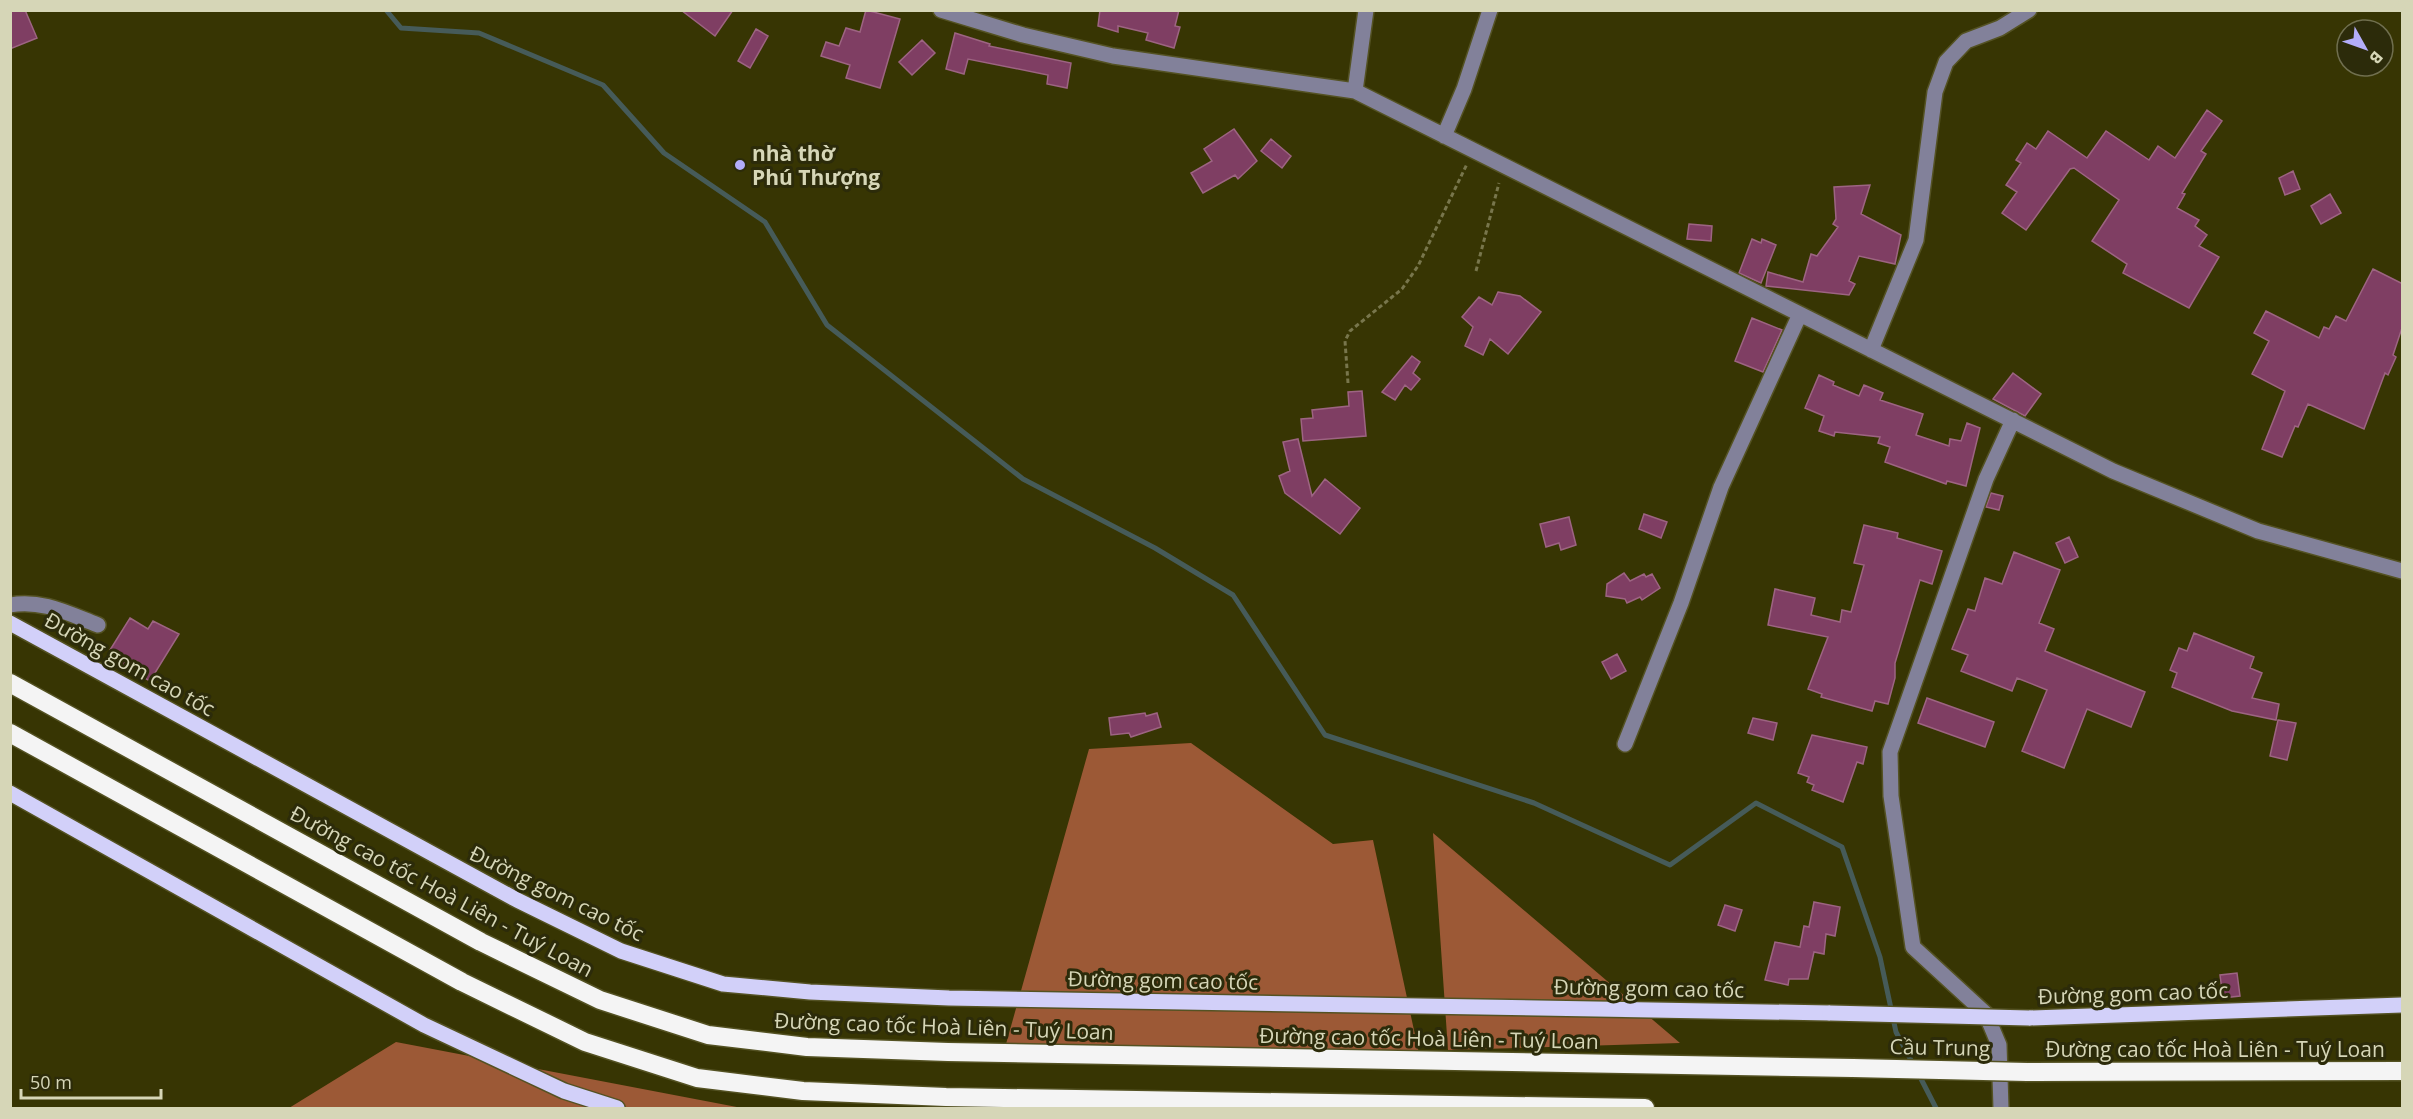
<svg xmlns="http://www.w3.org/2000/svg" width="2413" height="1119" viewBox="0 0 2413 1119" font-family="'Open Sans',sans-serif">
<style>
.forest{fill:#9c5936}
.lines{fill:none;stroke-linecap:round;stroke-linejoin:round}
.stream{stroke:#465b59;stroke-width:5}
.building{fill:#7f3e63;stroke:#9d6482;stroke-width:1.5}
.minor-casing{stroke:#545223;stroke-width:18}
.major-casing{stroke:#545223;stroke-width:18}
.highway-casing{stroke:#545223;stroke-width:21}
.path{stroke:#78764c;stroke-width:3;stroke-dasharray:4.5 3;stroke-linecap:butt}
.minor{stroke:#82819a;stroke-width:15}
.major{stroke:#d2d0f9;stroke-width:15}
.highway{stroke:#f4f4f4;stroke-width:18}
.major-bridge-casing{stroke:#545223;stroke-width:18;stroke-linecap:butt}
.highway-bridge-casing{stroke:#545223;stroke-width:21;stroke-linecap:butt}
.major-bridge{stroke:#d2d0f9;stroke-width:15}
.highway-bridge{stroke:#f4f4f4;stroke-width:18}
.poi-dot{fill:#b3adf9;stroke:#2c2b0a;stroke-width:2}
.labels{text-anchor:middle;dominant-baseline:central;stroke-width:6;stroke-linejoin:round;paint-order:stroke}
.poi-label{font-size:21px;font-weight:bold;fill:#d6d6b7;stroke:#2c2b0a;text-anchor:start}
.street-label{font-size:21px;fill:#d6d6b7;stroke:#2c2b0a}
</style>
<rect width="100%" height="100%" fill="#373503"/>
<path class="forest" d="M1191,743L1333,844L1373,840L1420,1058L1006,1044L1089,749Z
M1433,833L1680,1043L1448,1050Z
M396,1042L742,1108H289Z"/>
<g class="lines">
<path class="stream" d="M386,10L401,28L479,33L603,85L664,153L765,222L827,325L1023,479L1155,548L1233,595L1325,735L1534,803L1670,865L1756,803L1842,847L1880,957L1896,1032L1913,1064
M1918,1073L1936,1108"/>
</g>
<path class="building" d="M10,10H25L37,38L10,49Z
M681,10H733L715,36Z
M866,10L900,19L880,88L846,78L850,65L821,56L826,42L839,46L846,28L860,32Z
M1100,10H1179L1175,26L1180,27L1174,48L1146,40L1148,33L1118,26V32L1098,26Z
M756,29L768,36L750,68L738,61Z
M955,33L990,44L989,46L1071,63L1067,88L1047,84L1048,75L968,59L964,74L946,69Z
M922,40L935,53L912,75L899,62Z
M2207,110L2222,121L2201,151L2206,154L2182,193L2185,194L2177,208L2199,220L2195,226L2207,235L2199,246L2219,257L2189,308L2123,273L2127,264L2092,241L2119,200L2074,168L2070,169L2026,230L2002,213L2017,192L2006,185L2021,163L2016,160L2027,143L2036,149L2048,131L2087,158L2106,131L2149,160L2158,146L2175,158Z
M1234,129L1257,161L1238,179L1235,175L1203,193L1191,173L1212,161L1204,149Z
M1271,139L1291,156L1282,168L1261,151Z
M2293,171L2300,189L2285,195L2279,178Z
M1870,185L1861,214L1901,235L1895,264L1859,256L1849,281L1855,284L1849,295L1766,286L1768,272L1803,282L1811,254L1817,256L1838,227L1833,224L1836,219L1834,187Z
M2330,194L2341,213L2321,224L2311,206Z
M1689,224L1712,226L1711,241L1687,239Z
M1752,239L1761,243L1762,239L1776,245L1761,283L1739,273Z
M2373,269L2403,284V325L2393,355L2396,357L2388,375L2385,373L2364,429L2308,404L2298,427L2295,426L2282,457L2262,449L2285,391L2252,374L2269,341L2254,333L2266,311L2319,338L2324,327L2329,329L2336,316L2346,321Z
M1498,292L1520,296L1541,312L1508,354L1490,339L1483,355L1465,346L1473,327L1462,317L1479,297L1492,305Z
M1752,318L1782,330L1763,372L1735,361Z
M1412,356L1420,362L1413,373L1420,379L1411,390L1405,385L1395,400L1382,392Z
M2013,373L2041,394L2025,416L1993,399Z
M1819,375L1834,382L1833,385L1859,396L1864,385L1883,393L1880,400L1923,414L1916,435L1949,446L1950,439L1961,441L1967,423L1980,428L1966,486L1947,481L1946,484L1885,462L1890,447L1878,443L1880,437L1835,432L1834,436L1819,431L1824,416L1805,408Z
M1362,391L1366,436L1303,441L1301,419L1313,418L1312,410L1349,406L1348,392Z
M1298,439L1312,496L1325,479L1360,508L1340,534L1285,493L1279,476L1290,471L1283,442Z
M1991,493L2003,496L1999,510L1986,507Z
M1644,514L1667,522L1661,538L1639,529Z
M1569,517L1576,545L1561,550L1559,543L1546,547L1540,524Z
M1864,525L1898,533L1897,538L1942,551L1932,584L1920,580L1895,663V678L1888,704L1875,701L1872,711L1821,697L1822,694L1808,689L1828,637L1768,625L1775,589L1815,598L1811,615L1840,622L1842,610L1851,612L1864,565L1854,563Z
M2069,537L2078,557L2065,563L2056,543Z
M2014,552L2060,570L2039,623L2054,629L2045,651L2145,692L2131,727L2087,709L2064,768L2022,751L2047,690L2017,678L2012,691L1961,671L1968,655L1952,649L1968,609L1975,611L1985,578L2002,584Z
M1624,573L1630,581L1644,574L1646,577L1652,574L1660,588L1642,600L1640,597L1627,603L1625,599L1606,596L1607,584Z
M130,618L148,629L153,621L179,634L150,681L115,662L119,655L110,650Z
M2194,633L2254,657L2250,668L2262,673L2252,698L2279,704L2276,720L2232,711L2172,687L2177,673L2170,670L2179,648L2187,651Z
M1617,654L1626,671L1611,679L1602,662Z
M1927,698L1994,722L1985,747L1918,723Z
M1145,713L1146,716L1157,713L1161,727L1131,737L1129,733L1111,735L1109,718Z
M1753,718L1777,723L1773,740L1748,733Z
M2278,720L2296,723L2287,760L2270,756Z
M1812,735L1867,747L1863,764L1857,762L1843,802L1812,790L1814,785L1807,782L1809,777L1798,773Z
M1814,902L1840,907L1835,936L1826,934L1824,954L1814,952L1808,979H1789L1788,985L1765,980L1775,942L1800,947L1804,926L1809,927Z
M1725,905L1742,910L1735,931L1718,925Z
M2237,973L2240,996L2223,998L2220,975Z"/>
<g class="lines">
<g class="minor-casing">
<path id="minor" d="M941,10L1023,35L1113,56L1355,91L2113,471L2258,531L2402,571
M1355,91L1366,10
M1444,136L1464,89L1490,10
M1871,350L1916,240L1935,92L1946,62L1966,41L2000,28L2029,10
M10,605C42,599 69,614 98,625
M1625,744L1681,603L1721,487L1800,314
M2001,1108L1999,1045L1986,1014L1913,947L1891,796L1890,752L1986,479L2013,420"/>
</g>
<g class="major-casing">
<path id="major" d="M10,623L517,900L621,951L723,984L810,992L949,998L1830,1013
M10,793L424,1025L564,1091L617,1108
M2029,1018L2402,1005"/>
</g>
<g class="highway-casing">
<path id="highway" d="M10,683L481,942L600,1000L708,1035L807,1047L948,1052L1853,1068
M10,733L462,982L585,1042L697,1078L803,1091L946,1097L1645,1108
M2027,1072L2402,1071"/>
</g>
<path class="path" d="M1476,271L1499,183
M1348,383L1345,341L1350,331L1402,289L1418,266L1467,164"/>
<use href="#minor" class="minor"/>
<use href="#major" class="major"/>
<use href="#highway" class="highway"/>
<g class="major-bridge-casing">
<path id="major-bridge" d="M1830,1013L2029,1018"/>
</g>
<g class="highway-bridge-casing">
<path id="highway-bridge" d="M1853,1068L2027,1072"/>
</g>
<use href="#major-bridge" class="major-bridge"/>
<use href="#highway-bridge" class="highway-bridge"/>
</g>
<circle class="poi-dot" cx="740" cy="165" r="6"/>
<g class="labels">
<g class="poi-label">
<text x="752" y="153">nhà thờ<tspan x="752" dy="24">Phú Thượng</tspan></text>
</g>
<g class="street-label">
<text transform="translate(130 664) rotate(29)">Đường gom cao tốc</text>
<text transform="translate(442 891) rotate(28)">Đường cao tốc Hoà Liên - Tuý Loan</text>
<text transform="translate(557 893) rotate(26)">Đường gom cao tốc</text>
<text transform="translate(1163 980) rotate(1)">Đường gom cao tốc</text>
<text transform="translate(1649 988) rotate(1)">Đường gom cao tốc</text>
<text transform="translate(2133 993) rotate(-2)">Đường gom cao tốc</text>
<text transform="translate(944 1026) rotate(2)">Đường cao tốc Hoà Liên - Tuý Loan</text>
<text transform="translate(1429 1038) rotate(1)">Đường cao tốc Hoà Liên - Tuý Loan</text>
<text transform="translate(1940 1047) rotate(1)">Cầu Trung</text>
<text x="2215" y="1049">Đường cao tốc Hoà Liên - Tuý Loan</text>
</g>
</g>
<rect width="2413" height="1119" fill="none" stroke="#d6d6b7" stroke-width="24"/>
<g transform="translate(2365 48) rotate(130)"><circle r="28" fill="#2c2b0a" stroke="#706f4f" stroke-width="1.5"/>
<path d="M0-4.5L10 22L0 15L-10 22Z" fill="#b3adf9"/>
<text y="-9" font-size="16" font-weight="bold" text-anchor="middle" fill="#d6d6b7">B</text>
</g>
<path d="M21 1089v9h140v-9" fill="none" stroke="#d6d6b7" stroke-width="3"/>
<text x="30" y="1089" font-size="18" fill="#d6d6b7" stroke="#2c2b0a" stroke-width="4.5" paint-order="stroke">50 m</text>
</svg>
